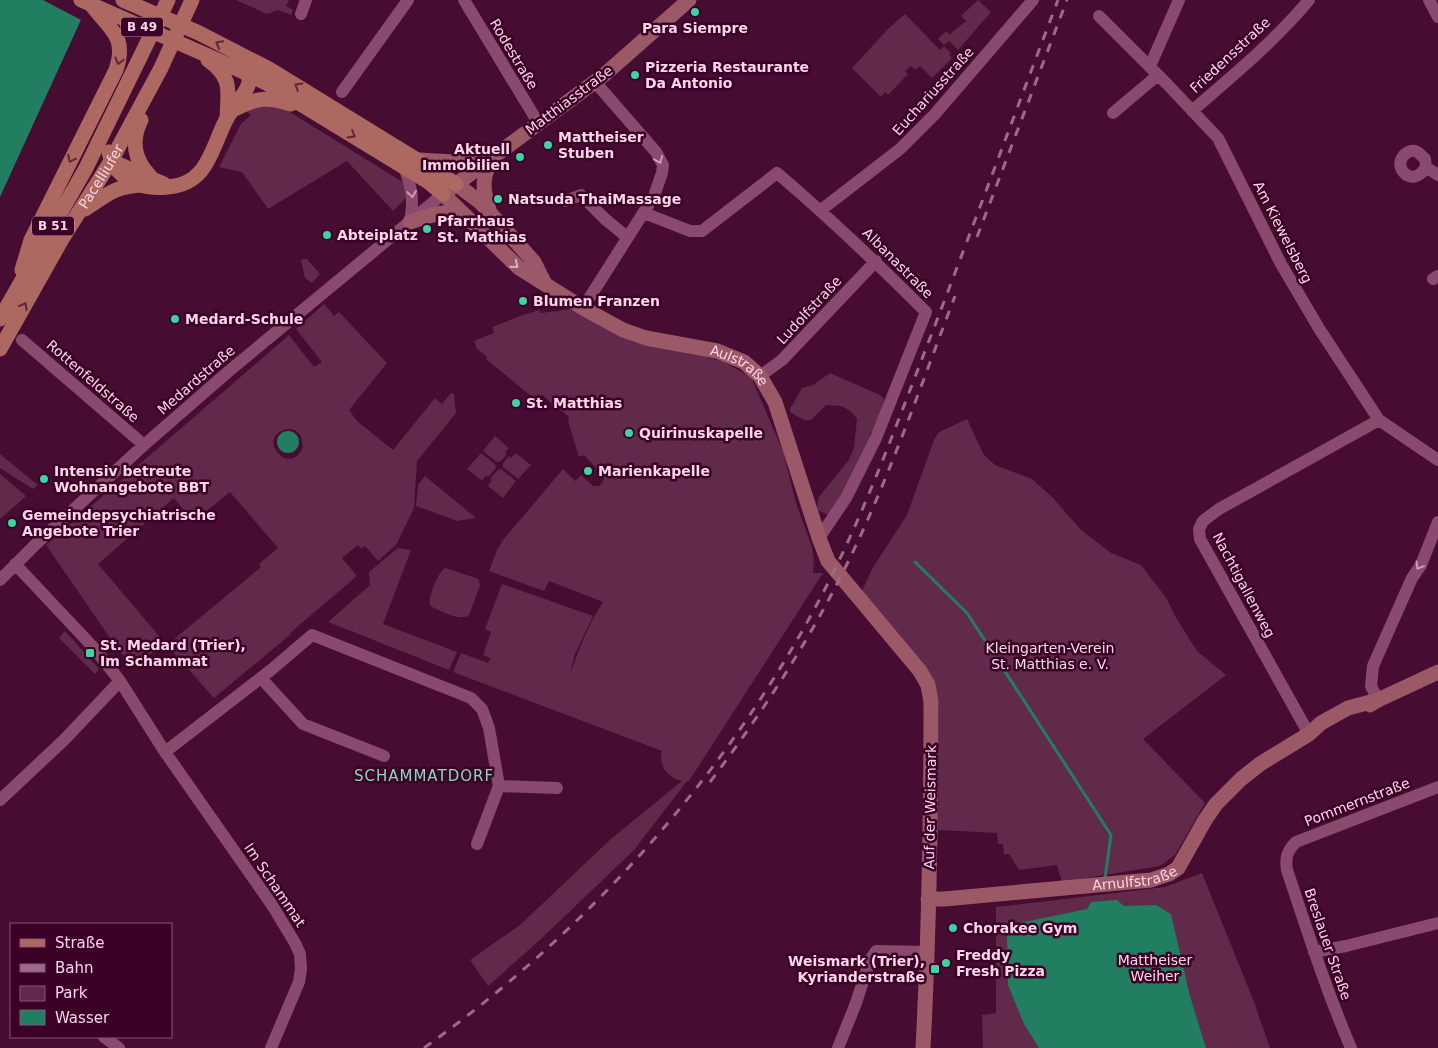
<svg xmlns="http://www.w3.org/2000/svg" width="1438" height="1048" viewBox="0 0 1438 1048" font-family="'DejaVu Sans',sans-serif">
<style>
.green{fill:#61294a;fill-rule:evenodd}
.water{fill:#217e60}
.pier{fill:#470c31}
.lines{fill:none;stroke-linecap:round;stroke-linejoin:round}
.stream{stroke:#217e60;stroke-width:3}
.street{stroke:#8a4a6e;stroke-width:12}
.secondary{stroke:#9b5968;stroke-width:15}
.primary{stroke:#ac6861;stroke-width:15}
.rail{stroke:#9c6b88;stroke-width:3;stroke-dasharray:9 9;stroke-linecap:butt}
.oneway{stroke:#63253b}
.oneway2{stroke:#ce9db7}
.oneway3{stroke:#deb0c2}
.poi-dot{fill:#3dd4a3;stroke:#3b0127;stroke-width:2}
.labels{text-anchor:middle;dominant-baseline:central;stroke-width:5;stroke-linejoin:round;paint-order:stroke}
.shield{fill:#3b0127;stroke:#c195ae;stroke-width:1}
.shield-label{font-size:12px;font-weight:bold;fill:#fbd5e8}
.poi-label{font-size:14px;font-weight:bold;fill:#fbd5e8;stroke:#3b0127;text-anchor:start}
.street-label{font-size:14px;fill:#fbd5e8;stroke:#3b0127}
.park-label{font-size:14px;fill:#f4dce7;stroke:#3b0127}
.neighbourhood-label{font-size:15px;letter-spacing:1px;fill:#84ddb9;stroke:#3b0127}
</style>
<rect width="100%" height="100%" fill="#470c31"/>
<path class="green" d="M236,0H289L286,6L293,10L291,15L278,10L267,14Z
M978,0L991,12L958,50L949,41L944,45L938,39L946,31L950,34L966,21L961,16Z
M905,14L940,50L944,46L951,53L949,55L952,58L932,78L920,66L915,70L911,66L905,71L908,74L888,95L885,92L881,97L852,68L887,30Z
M270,104L285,109L401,181L408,189L407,197L393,211L347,161L268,209L242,172L219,167L241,124L251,115L247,112L256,106Z
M303,259H307L320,274L312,283L305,278L301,260Z
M324,304L334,316L339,312L387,363L349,410L357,421L393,450L435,398L442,404L451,393L454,394L456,413L417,461L414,508L396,545L378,561L365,546L361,548L358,545L342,558L357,576L290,633L291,634L214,698L167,645L261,567L259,564L278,548L230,492L193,522L174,498L98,564L165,643L135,666L119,651L46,545L289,335L314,367L322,362L296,329ZM289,429L295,430L301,436L303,447C289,480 253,434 289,429Z
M571,309L634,342L689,352L724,362L751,377L783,451L796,503L812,547L814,558L813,573H823L689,781H687L634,850L542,938L488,986L470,960L520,925L612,838L682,781C668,778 658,766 662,751L453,672L461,653L488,663L490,658L483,655L491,632L485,629L502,584L593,616L575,654L570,674C580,648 587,626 603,602L549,581L544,591L489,571L497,550L503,540L563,469L575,481L581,475L593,486H599L603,482L604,476L584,455L579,457L568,421L569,417L542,395L537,401L486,359L487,357L477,349L474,341L494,333L492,327L520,316L539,310L541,313Z
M830,373L880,395L884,399L877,424L870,434V443L842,502L828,515L817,510L818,498L848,461L854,448L857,419C847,405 841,406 826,405L811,420H804L790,412V409L802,388L813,385Z
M967,419L984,455L995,465L1032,479L1052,497L1081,530L1111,553L1141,565L1167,599L1175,616L1197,651L1226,675L1143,739L1205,803L1175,855L1160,866L1062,882L1057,865L1019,870L1009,854H1004L1003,844H998L997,833L938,830L939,709L936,693L862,591L872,569L907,515L934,440L939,432Z
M495,436L509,448L505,452L507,454L501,461L497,462L483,451Z
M481,453L495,464L496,468L488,477L486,475L482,481L467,469Z
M516,453L531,465L518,479L503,467V463L509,456L511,458Z
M0,454L38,485L33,489L0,468Z
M501,469L516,481L503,498L488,486L492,480L490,478L498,470Z
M0,474L26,496L0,519Z
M425,476L476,518L457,521L416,506L418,485Z
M398,548L411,550L383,624L457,652L449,670L328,622L370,585L369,572Z
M445,568L476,578L479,580L480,586L469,615C459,622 442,611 432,607L430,605C428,597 438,572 445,568Z
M65,631L99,669L95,674L59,638Z
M1202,873L1254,1002L1270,1048H983L982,1015L996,1013V907L1165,887Z"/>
<path class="water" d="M0,0H90L0,197Z
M277 442a11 11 0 1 1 22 0a11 11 0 1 1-22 0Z
M1117,900L1124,906L1156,905L1171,914L1190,996L1206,1048H1039L1024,1024L1008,985L1007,937L1015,924L1087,909L1091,902Z"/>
<path class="pier" d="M43,0H92L83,21Z"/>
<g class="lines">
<path class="stream" d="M915,562L967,613L1111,835L1105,878"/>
<path class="street" d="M464,0L539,124
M1429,0L1438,17
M301,14L306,0
M1099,16L1167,84L1218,138L1281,264L1320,330L1379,420L1438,460
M1150,66L1179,0
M342,92L408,0
M1192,111C1232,76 1275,41 1309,0
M1113,113L1158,75
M404,167C412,189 414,198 410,222
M1426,167C1412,191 1388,164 1408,152C1416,148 1420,154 1425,159L1426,167L1438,175
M565,201L581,195L605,219L627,237
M821,210L900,149L935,114L1033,0
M644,213L690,231H702L777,173C829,217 878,264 926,312L876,438L846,498L819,538
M1433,279L1438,276
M583,308L654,196L662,173L663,165L656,152L595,82
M22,340L144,445
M760,376L782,360L876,261
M15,564L94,648L120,681L165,752L272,905L295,943L300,954L301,969L299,982L271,1048
M0,580L37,543L144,445L229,371L443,194
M261,678L303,724L384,756
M1378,700L1371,686L1373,666L1412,578L1421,565L1438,522
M1309,734L1200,539L1199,529L1203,521L1219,509L1379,420
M165,752L271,670L312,635L471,698L482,709L489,728L499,786L477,844
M499,786L557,788
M0,800L64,740L120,681
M1314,952L1346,946L1438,923
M104,1037L119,1048
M838,1048L856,1003L870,960L876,951L928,952
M1351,1048C1326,990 1307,930 1287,870C1285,858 1287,851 1296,842L1438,787"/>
<g class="secondary">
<path id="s1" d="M689,0L604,75L443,194L519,268L583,308L623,330L646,338L717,351L744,362L760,376L775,402L819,538L828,561L920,671L928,685L931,702C931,818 929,933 923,1048"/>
<path d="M419,160L453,162L489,158"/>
<path d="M456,184L480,202L501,225L534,262L545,284"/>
<path d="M489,210C483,191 481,177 492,159"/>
<path d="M410,222C433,215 444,207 468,219"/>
<path d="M1370,705L1378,700L1438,672"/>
<path id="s2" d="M928,899H944L1151,880L1169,874L1178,868L1205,820L1216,804L1241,779L1260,764L1309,734L1321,723L1348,708L1378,700"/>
</g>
<g class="primary">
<path d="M81,0L229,65L268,84L427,181L443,194"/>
<path d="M123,0L199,33L269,69L456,184"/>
<path d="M208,60C233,78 228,90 227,118"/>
<path d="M235,109C257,97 268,97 291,104"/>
<path d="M141,120C131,140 134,160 150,176"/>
<path d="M109,152C112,169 123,178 138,184C148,188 158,188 168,187C208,184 211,149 226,120C232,109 241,99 247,88L249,83V67"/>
<path d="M114,162L164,184"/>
<path d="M85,209C106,196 113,187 140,185"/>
<path d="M22,270L31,240L116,70C127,37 111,30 93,7"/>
<path d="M0,319L86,168L168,0"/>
<path id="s3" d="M0,349L62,239L111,161L161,68L192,0"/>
</g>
<path class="rail" d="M977,237L1067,0
M710,782C762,713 810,640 848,562C890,476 921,385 955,296
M424,1048C582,935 716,787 810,617C855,536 887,450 920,364C967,243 1012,121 1058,0"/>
</g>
<defs><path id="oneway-chevron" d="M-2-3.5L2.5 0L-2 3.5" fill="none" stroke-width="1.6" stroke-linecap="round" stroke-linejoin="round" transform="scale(1.25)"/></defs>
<g class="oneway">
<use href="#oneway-chevron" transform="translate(219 44) rotate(-153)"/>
<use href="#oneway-chevron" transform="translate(119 61) rotate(104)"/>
<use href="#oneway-chevron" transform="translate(298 86) rotate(-149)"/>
<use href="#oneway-chevron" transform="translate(352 135) rotate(31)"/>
<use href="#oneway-chevron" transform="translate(71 159) rotate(116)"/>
<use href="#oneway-chevron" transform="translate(24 306) rotate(-61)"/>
</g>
<g class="oneway2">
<use href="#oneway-chevron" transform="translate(659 160) rotate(67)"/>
<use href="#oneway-chevron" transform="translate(412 194) rotate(82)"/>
<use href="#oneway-chevron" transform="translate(1419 566) rotate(121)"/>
</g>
<use class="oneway3" href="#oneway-chevron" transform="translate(515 265) rotate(39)"/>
<g class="poi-dot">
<circle cx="695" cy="12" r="5"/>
<circle cx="635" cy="75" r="5"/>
<circle cx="548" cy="145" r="5"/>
<circle cx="520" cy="157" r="5"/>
<circle cx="498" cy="199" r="5"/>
<circle cx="427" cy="229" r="5"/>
<circle cx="327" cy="235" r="5"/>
<circle cx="523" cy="301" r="5"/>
<circle cx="175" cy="319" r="5"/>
<circle cx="516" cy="403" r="5"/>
<circle cx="629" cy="433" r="5"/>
<circle cx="588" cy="471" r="5"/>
<circle cx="44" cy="479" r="5"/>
<circle cx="12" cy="523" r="5"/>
<rect x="85" y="648" width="10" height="10" rx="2.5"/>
<circle cx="953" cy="928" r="5"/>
<circle cx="946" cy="963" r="5"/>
<rect x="930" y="964" width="10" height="10" rx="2.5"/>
</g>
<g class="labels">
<g class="shield">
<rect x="121" y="17.5" width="42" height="19" rx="4"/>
<rect x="32" y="216.5" width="42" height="19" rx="4"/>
</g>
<g class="shield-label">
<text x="142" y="27">B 49</text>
<text x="53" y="226">B 51</text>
</g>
<g class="poi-label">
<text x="695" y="28" text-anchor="middle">Para Siempre</text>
<text x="645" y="67">Pizzeria Restaurante<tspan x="645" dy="16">Da Antonio</tspan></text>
<text x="558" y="137">Mattheiser<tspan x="558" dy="16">Stuben</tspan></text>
<text x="510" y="149" text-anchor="end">Aktuell<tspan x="510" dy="16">Immobilien</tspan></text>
<text x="508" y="199">Natsuda ThaiMassage</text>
<text x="437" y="221">Pfarrhaus<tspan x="437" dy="16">St. Mathias</tspan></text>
<text x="337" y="235">Abteiplatz</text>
<text x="533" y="301">Blumen Franzen</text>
<text x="185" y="319">Medard-Schule</text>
<text x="526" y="403">St. Matthias</text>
<text x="639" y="433">Quirinuskapelle</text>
<text x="54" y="471">Intensiv betreute<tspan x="54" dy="16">Wohnangebote BBT</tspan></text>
<text x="598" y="471">Marienkapelle</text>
<text x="22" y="515">Gemeindepsychiatrische<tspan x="22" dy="16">Angebote Trier</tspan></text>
<text x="100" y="645">St. Medard (Trier),<tspan x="100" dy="16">Im Schammat</tspan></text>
<text x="963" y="928">Chorakee Gym</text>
<text x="956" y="955">Freddy<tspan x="956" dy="16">Fresh Pizza</tspan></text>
<text x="925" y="961" text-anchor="end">Weismark (Trier),<tspan x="925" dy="16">Kyrianderstraße</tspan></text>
</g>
<g class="street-label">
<text transform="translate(514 54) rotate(59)">Rodestraße</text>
<text transform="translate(1230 55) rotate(-43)">Friedensstraße</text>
<text transform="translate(933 91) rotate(-48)">Euchariusstraße</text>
<text transform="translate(569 100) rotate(-37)">Matthiasstraße</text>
<text stroke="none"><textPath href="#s3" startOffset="200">Pacelliufer</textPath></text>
<text transform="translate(1283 232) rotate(63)">Am Kiewelsberg</text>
<text transform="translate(898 263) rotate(45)">Albanastraße</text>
<text transform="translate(809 310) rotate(-47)">Ludolfstraße</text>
<text stroke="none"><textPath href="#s1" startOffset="664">Aulstraße</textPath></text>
<text transform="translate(196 380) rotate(-41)">Medardstraße</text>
<text transform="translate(93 381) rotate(41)">Rottenfeldstraße</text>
<text transform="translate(1244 585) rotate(62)">Nachtigallenweg</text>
<text transform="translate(1357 802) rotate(-21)">Pommernstraße</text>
<text transform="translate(930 807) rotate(-89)">Auf der Weismark</text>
<text stroke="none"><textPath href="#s2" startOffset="208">Arnulfstraße</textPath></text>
<text transform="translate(275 885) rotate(56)">Im Schammat</text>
<text transform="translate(1328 944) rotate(71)">Breslauer Straße</text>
</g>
<g class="park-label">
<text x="1050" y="648">Kleingarten-Verein<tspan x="1050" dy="16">St. Matthias e. V.</tspan></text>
<text x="1155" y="960">Mattheiser<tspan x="1155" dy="16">Weiher</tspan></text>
</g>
<g class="neighbourhood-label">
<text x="424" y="776">SCHAMMATDORF</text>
</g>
</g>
<rect x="10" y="923" width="162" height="115" fill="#3b0127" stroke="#885674"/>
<rect x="20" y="939" width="25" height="8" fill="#ac6861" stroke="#885674"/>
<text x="55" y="948" font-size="15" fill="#fbd5e8">Straße</text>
<rect x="20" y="964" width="25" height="8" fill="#9c6b88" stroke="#885674"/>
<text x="55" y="973" font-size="15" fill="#fbd5e8">Bahn</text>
<rect x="20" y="986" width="25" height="15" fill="#61294a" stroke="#885674"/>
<text x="55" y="998" font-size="15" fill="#fbd5e8">Park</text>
<rect x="20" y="1010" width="25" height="15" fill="#217e60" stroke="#885674"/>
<text x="55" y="1023" font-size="15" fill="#fbd5e8">Wasser</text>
</svg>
